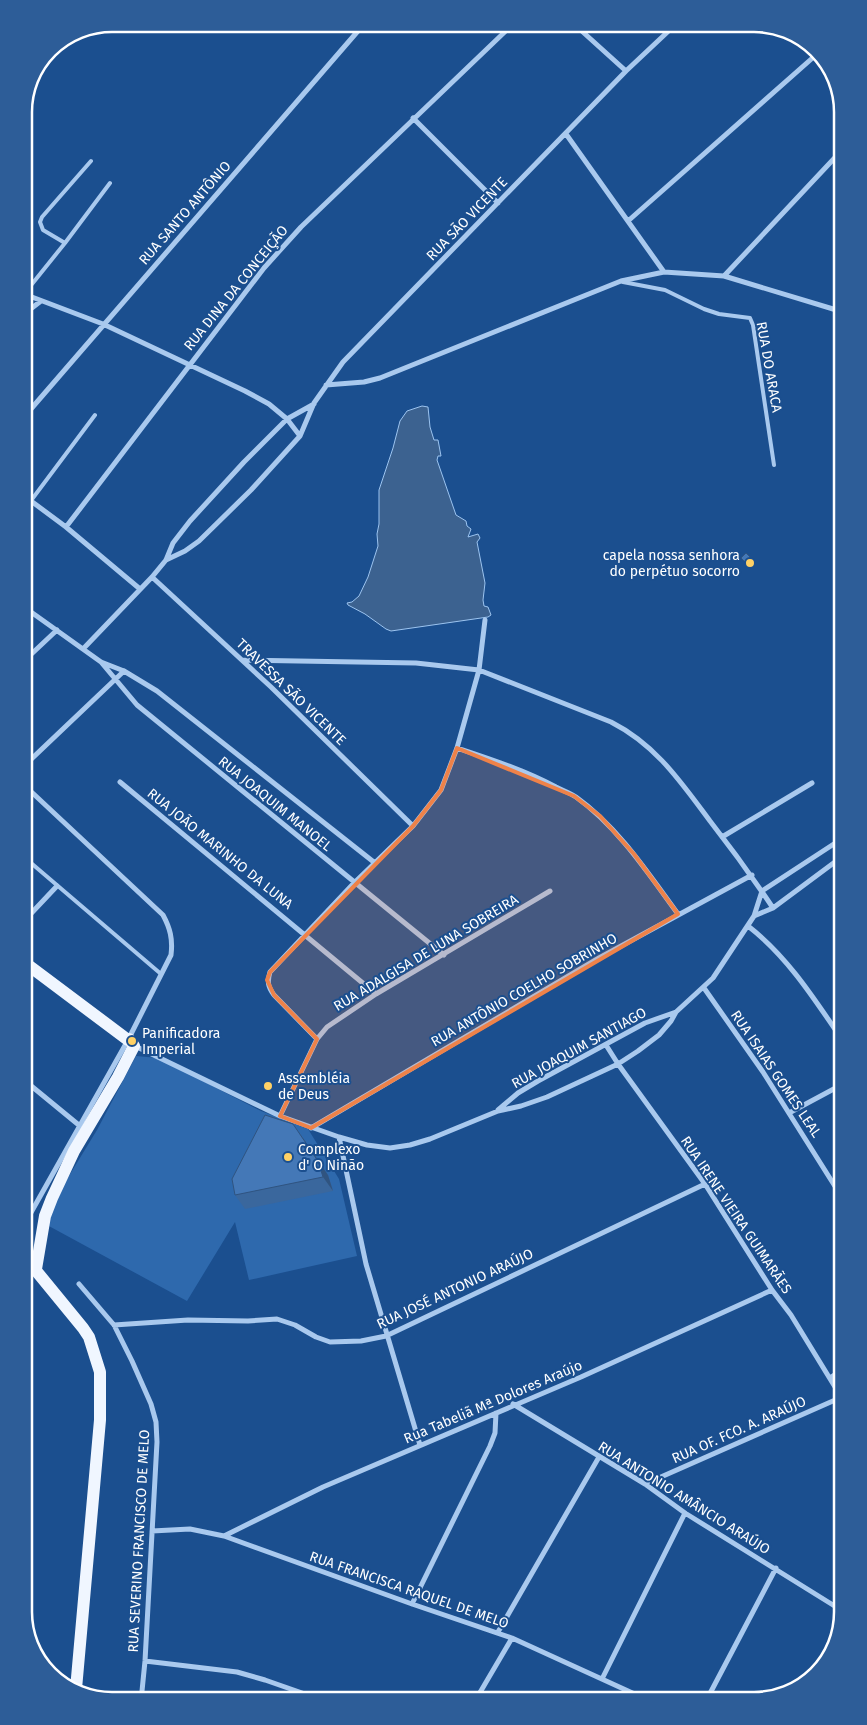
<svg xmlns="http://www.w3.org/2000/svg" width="867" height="1725" viewBox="0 0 867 1725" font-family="'Fira Sans',sans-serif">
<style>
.green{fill:#2e69ad}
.water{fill:#3c6290;stroke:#9cc4f0}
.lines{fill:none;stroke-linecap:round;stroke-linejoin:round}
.service{stroke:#a9c9ee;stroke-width:4}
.minor{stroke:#a9c9ee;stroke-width:5}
.primary{stroke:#f0f6ff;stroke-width:12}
.wall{fill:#3a679d}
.shaded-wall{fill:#305480}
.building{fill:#4478b7;stroke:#305480}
.marked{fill:#ee8249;fill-opacity:0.2;stroke:#ee8249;stroke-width:4;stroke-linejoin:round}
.poi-dot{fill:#ffd166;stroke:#1b4f8f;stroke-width:2}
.labels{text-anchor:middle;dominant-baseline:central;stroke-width:4;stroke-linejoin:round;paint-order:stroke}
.street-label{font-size:14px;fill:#fff;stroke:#1b4f8f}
.poi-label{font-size:14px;fill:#fff;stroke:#1b4f8f;text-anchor:start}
.rim{fill:none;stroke:#fff;stroke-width:2.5}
</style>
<rect width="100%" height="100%" fill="#1b4f8f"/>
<path class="green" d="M136,1056L158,1058L261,1111L308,1129L339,1179L357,1256L249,1280L235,1222L187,1301L47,1225L53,1202L97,1130Z"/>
<path class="water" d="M422,406L428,407L430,427L434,440H438L441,456H438L437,460L456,515L466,521L467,526L471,529L468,537L478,534L480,538L477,542L485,583L483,600L484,606L488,607L491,615L488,617L391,631L386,629L365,614L348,605L347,603L352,602L359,596L368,577L378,546L377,534L379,524V490L393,448L400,421L407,411Z"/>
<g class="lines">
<path class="service" d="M65,243L43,230L40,222L42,217L91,161
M623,282L665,290L704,309L719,314L750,318L753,325L774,465
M24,294L65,243L110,183
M24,510L95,415
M24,857L161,974"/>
<path class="minor" d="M574,24L626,71
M413,118L498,203
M566,134L664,272
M628,221L817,54
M724,276L843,149
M24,294L103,324L245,391L269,404L287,419L300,436
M836,310L843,303
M24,314L41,301
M326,385L364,382L380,378L621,281L664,272L724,276L843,312
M24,417L364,24
M31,501L66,527L140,589
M66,527L264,268L301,227L513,24
M166,560L185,551L199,541L251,490L300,436L314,403L343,362L626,71L676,24
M152,577L271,687L413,826
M24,607L101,662L124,671L157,691L375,863
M83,649L152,577L166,560L173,543L190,521L244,462L287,419L314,404
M242,660L416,663L479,670L611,722C656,745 680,781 710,821C732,849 753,878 773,908
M24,661L57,630
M101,662L137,705L444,955
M457,748C490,759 524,770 556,787C562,790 570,793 576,797C618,827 648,873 678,914
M24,766L124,671
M120,782L376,994
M722,837L812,783
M754,916L773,908L843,856
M24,921L57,886
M748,926C788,957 815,1000 843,1041
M704,988L763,1072L843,1199
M317,1039L274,995C268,987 267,982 270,972L354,883L413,826L441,790L457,748L479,670L485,620
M606,1045L618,1064L705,1184L772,1290L791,1315L843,1400
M135,1046L280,1116L339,1137L367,1145L390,1148L410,1145L430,1139L498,1111L521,1106L547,1097L618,1064L638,1051L659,1035L671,1021L676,1012L713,978L754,916L762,891L843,838
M24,1080L80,1126
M498,1110L518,1093L538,1081L645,1023L676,1012
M789,1113L843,1084
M280,1116L317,1039L327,1027L376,994L550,891
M311,1128L599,958L752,875
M339,1137L366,1264L420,1445
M24,1225L128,1040L171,955C173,939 170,928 163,915L24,785
M24,1280L35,1271
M79,1284L114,1325L132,1361L151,1404L156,1422L157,1442L145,1661L141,1701
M114,1325L188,1320L248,1321L277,1319L295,1325L316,1337L330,1342L361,1341L386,1336L705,1184
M830,1378L843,1369
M513,1404L645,1484L685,1513L833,1605L843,1610
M645,1484L842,1397
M152,1531L190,1529L224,1536L412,1604L512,1638L650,1701
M224,1536L323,1487L581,1377L772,1290
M412,1604L490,1446L495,1433L496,1413
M498,1632L599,1457
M145,1661L237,1672L265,1680L325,1701
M602,1679L685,1513
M475,1701L512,1638
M706,1701L776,1568"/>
<path class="primary" d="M24,962L128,1040L129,1039L134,1046L118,1077L74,1151L52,1198L45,1216L36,1269
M24,1256L83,1328L89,1337L100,1372V1420L76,1689"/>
</g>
<path class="wall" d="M741,558L753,560L755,563L750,568Z
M328,1175L333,1191L245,1209L235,1195Z"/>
<path class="shaded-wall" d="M303,1138L328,1175L333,1191L323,1177Z"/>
<path class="building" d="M746,553L753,560L748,565L741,558Z
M265,1115L293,1124L318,1161L323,1177L235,1195L232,1179Z"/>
<path class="marked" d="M457,748L574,796L600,816L634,854L678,914L311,1128L280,1116L317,1039L274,995L267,980L270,972L413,826L441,790Z"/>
<g class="poi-dot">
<circle cx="750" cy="563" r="5"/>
<circle cx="132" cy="1041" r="5"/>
<circle cx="268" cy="1086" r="5"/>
<circle cx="288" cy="1157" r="5"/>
</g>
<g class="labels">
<g class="street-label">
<text transform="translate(185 213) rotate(-49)">RUA SANTO ANTÔNIO</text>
<text transform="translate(467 219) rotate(-46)">RUA SÃO VICENTE</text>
<text transform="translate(236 288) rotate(-51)">RUA DINA DA CONCEIÇÃO</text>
<text transform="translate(769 367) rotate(80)">RUA DO ARACA</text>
<text transform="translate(291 692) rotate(44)">TRAVESSA SÃO VICENTE</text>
<text transform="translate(275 804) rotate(39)">RUA JOAQUIM MANOEL</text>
<text transform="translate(220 849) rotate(39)">RUA JOÃO MARINHO DA LUNA</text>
<text transform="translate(426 953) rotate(-31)">RUA ADALGISA DE LUNA SOBREIRA</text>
<text transform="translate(524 990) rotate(-30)">RUA ANTÔNIO COELHO SOBRINHO</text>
<text transform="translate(579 1048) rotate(-29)">RUA JOAQUIM SANTIAGO</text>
<text transform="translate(776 1074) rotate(56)">RUA ISAIAS GOMES LEAL</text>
<text transform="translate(736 1215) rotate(56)">RUA IRENE VIEIRA GUIMARÃES</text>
<text transform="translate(455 1289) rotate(-25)">RUA JOSÉ ANTONIO ARAÚJO</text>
<text transform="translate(493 1402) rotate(-23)">Rua Tabeliã Mª Dolores Araújo</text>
<text transform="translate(739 1430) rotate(-24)">RUA OF. FCO. A. ARAÚJO</text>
<text transform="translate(684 1498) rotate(32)">RUA ANTONIO AMÂNCIO ARAÚJO</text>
<text transform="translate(139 1541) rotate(-87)">RUA SEVERINO FRANCISCO DE MELO</text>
<text transform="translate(409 1590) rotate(19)">RUA FRANCISCA RAQUEL DE MELO</text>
</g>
<g class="poi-label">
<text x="740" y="555" text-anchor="end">capela nossa senhora<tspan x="740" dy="16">do perpétuo socorro</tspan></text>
<text x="142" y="1033">Panificadora<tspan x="142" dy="16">Imperial</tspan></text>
<text x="278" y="1078">Assembléia<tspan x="278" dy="16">de Deus</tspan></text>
<text x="298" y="1149">Complexo<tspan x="298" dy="16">d' O Ninão</tspan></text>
</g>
</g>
<path d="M0 0H867V1725H0ZM112 32H754A80 80 0 0 1 834 112V1612A80 80 0 0 1 754 1692H112A80 80 0 0 1 32 1612V112A80 80 0 0 1 112 32Z" fill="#2d5d98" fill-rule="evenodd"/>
<path class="rim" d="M112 32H754A80 80 0 0 1 834 112V1612A80 80 0 0 1 754 1692H112A80 80 0 0 1 32 1612V112A80 80 0 0 1 112 32Z"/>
</svg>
